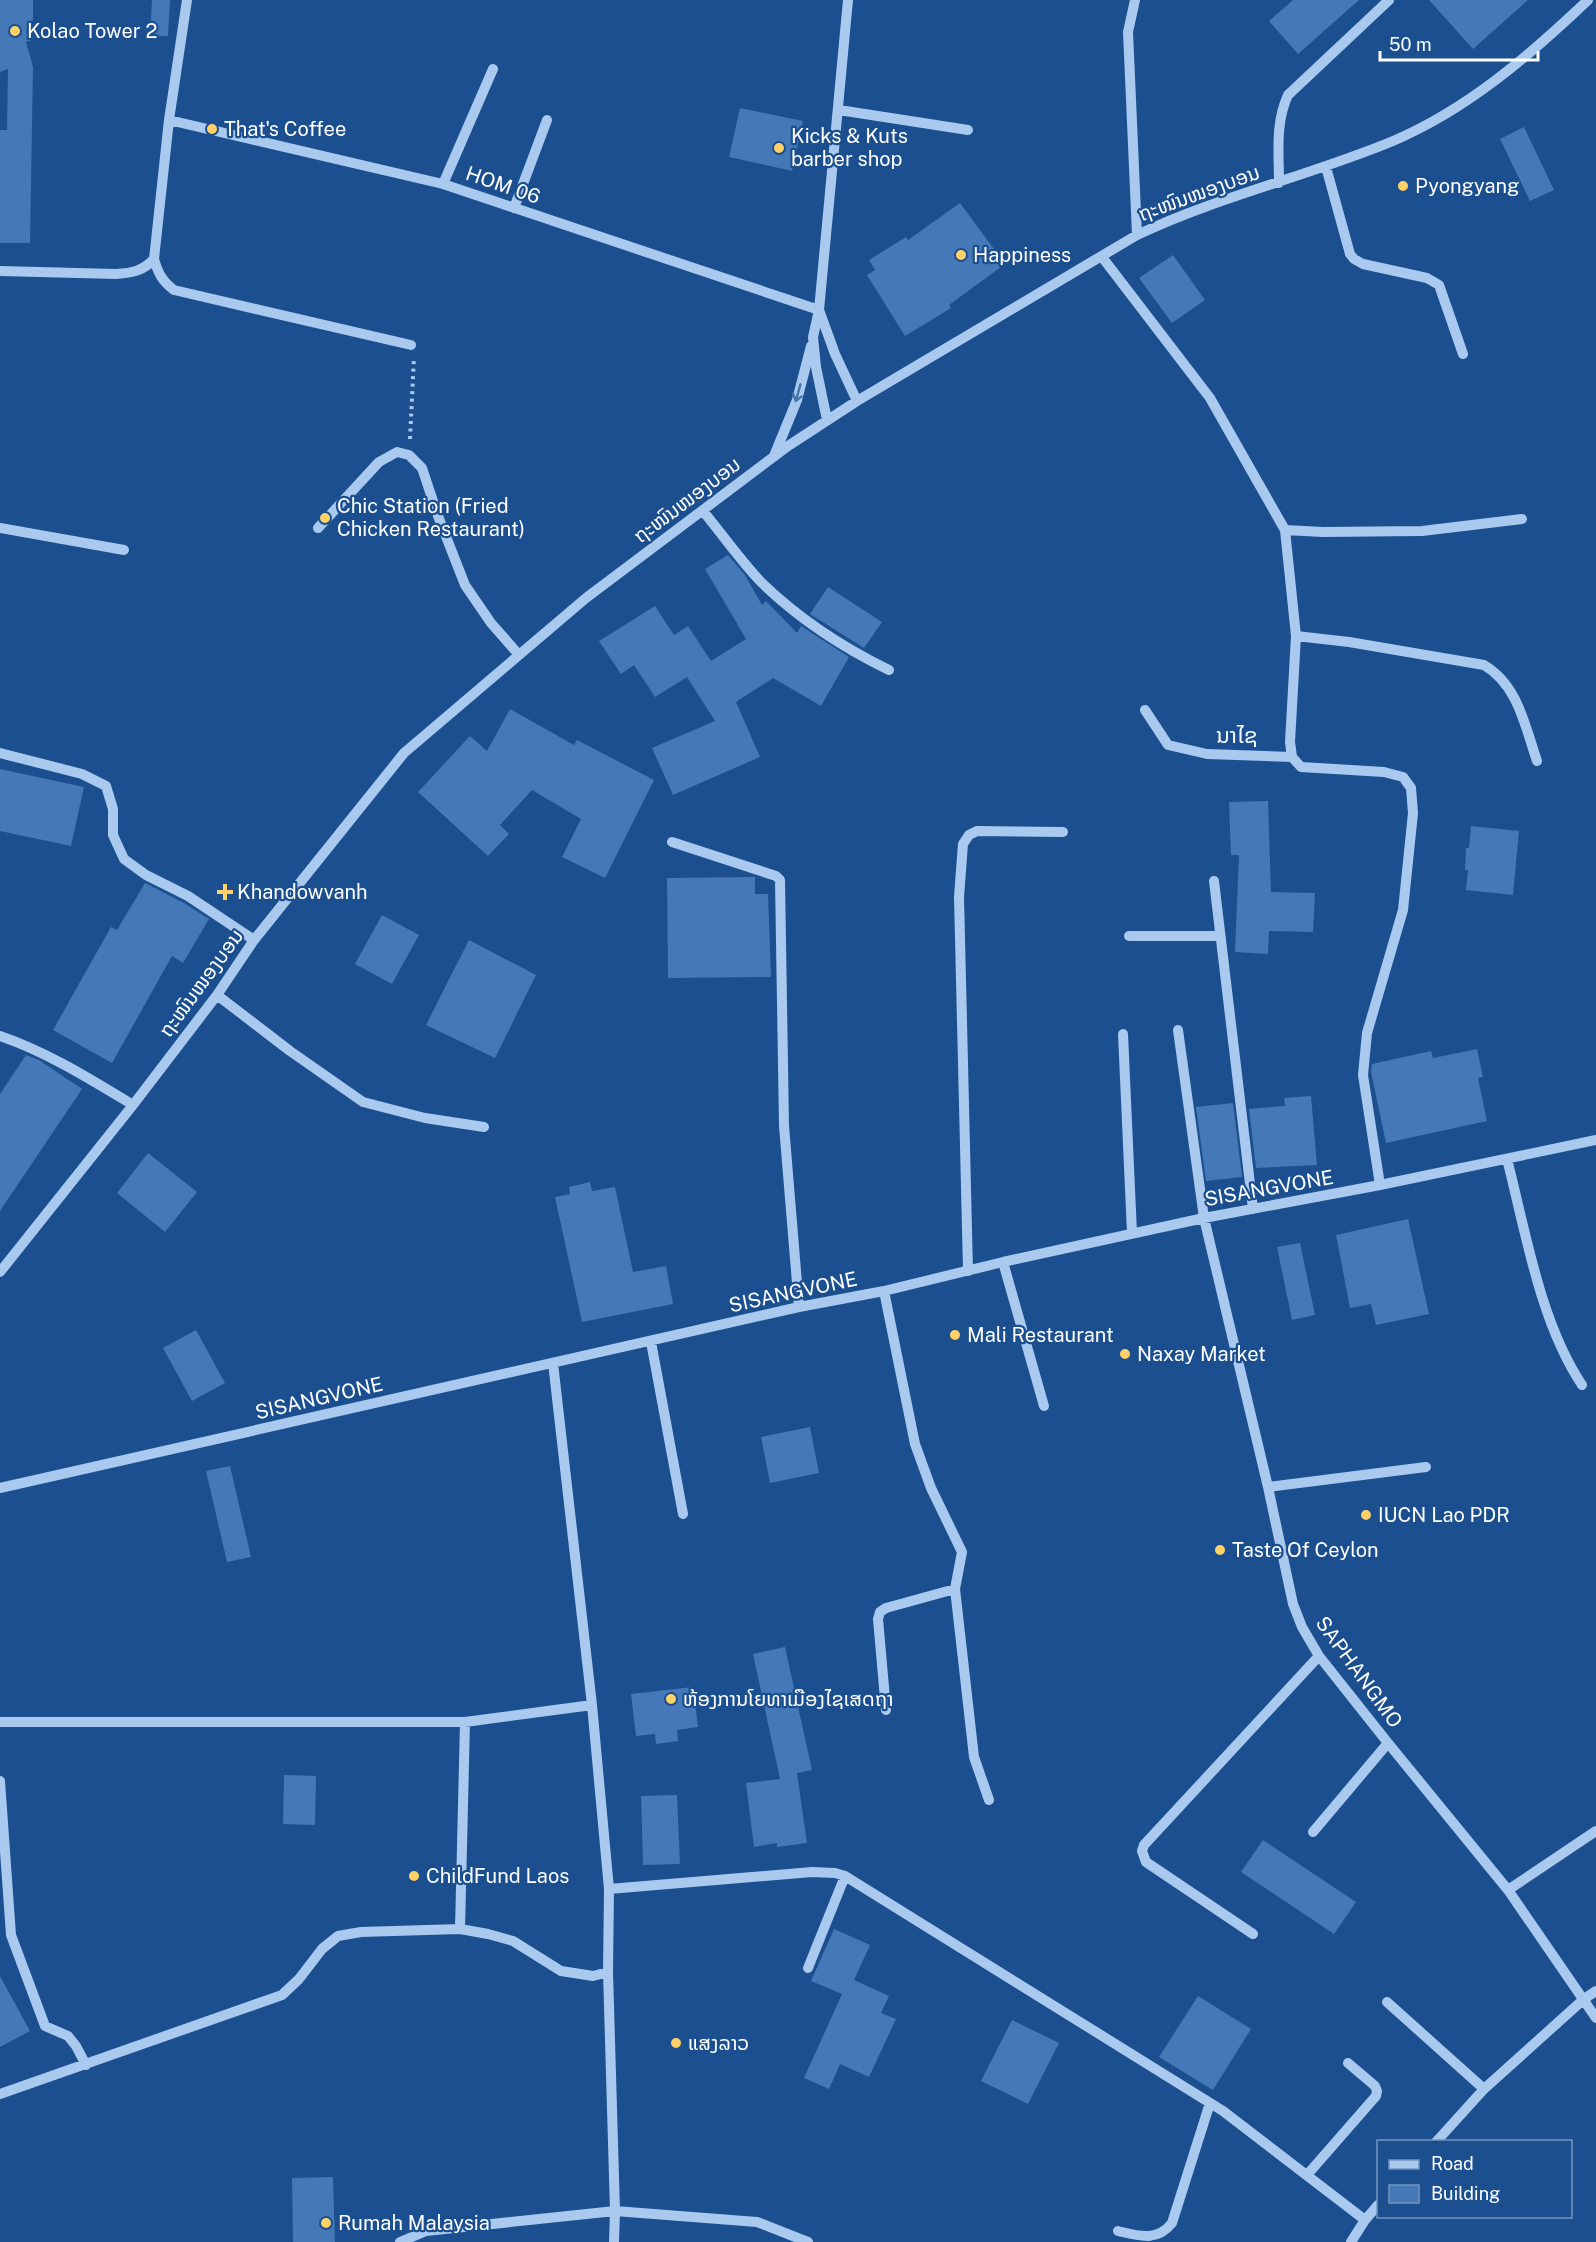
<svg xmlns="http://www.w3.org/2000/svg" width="1596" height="2242" viewBox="0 0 1596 2242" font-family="'Public Sans','Noto Sans Lao',sans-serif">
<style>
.building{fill:#4478b7}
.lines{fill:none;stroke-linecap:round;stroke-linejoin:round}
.path{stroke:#a9c9ee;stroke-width:4;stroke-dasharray:3 4.5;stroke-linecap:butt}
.minor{stroke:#a9c9ee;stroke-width:10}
.oneway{stroke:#4674ac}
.poi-dot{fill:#ffd166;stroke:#1b4f8f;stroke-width:2}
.labels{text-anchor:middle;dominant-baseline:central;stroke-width:4.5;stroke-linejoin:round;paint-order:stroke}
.poi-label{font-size:20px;fill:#fff;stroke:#1b4f8f;text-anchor:start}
.street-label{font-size:20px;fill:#fff;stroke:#1b4f8f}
.quarter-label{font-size:22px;fill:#fff;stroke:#1b4f8f}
</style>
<rect width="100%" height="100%" fill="#1b4f8f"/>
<path class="building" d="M0,0H33V20L28,23L33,40L26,42L33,67L30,243H0V130H7L8,69L0,72Z
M152,0H170L168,36H150Z
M1293,0H1359L1298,54L1269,21Z
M1429,0H1528L1473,49Z
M740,108L803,121L792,171L729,157Z
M1524,127L1554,190L1530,201L1500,139Z
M960,203L1005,264L949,305L951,308L905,336L867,275L875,270L869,260L906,237L908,240Z
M1173,255L1205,300L1172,323L1139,278Z
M728,555L745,575L762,605L766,601L797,633L801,626L849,657L821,706L773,678L736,702L760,757L673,795L652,748L715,721L687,677L655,697L634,665L621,674L599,641L655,606L674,635L688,626L711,661L746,639L705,569Z
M828,587L882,622L864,648L810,614Z
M510,709L574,745L577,740L654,780L605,878L562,857L581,819L532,790L500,825L509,834L488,856L418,792L470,736L487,751Z
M0,769L84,787L71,846L0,831Z
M1268,801L1271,892L1315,893L1313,932L1269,931L1268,954L1235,952L1239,855H1231L1229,802Z
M1471,826L1519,831L1513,895L1466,890L1468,870H1465L1466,848H1469Z
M755,877V894H768L771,977L668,978L667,878Z
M145,883L184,903L209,919L183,963L172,956L112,1063L53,1030L111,927L117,930Z
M382,915L419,935L392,984L355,964Z
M469,940L536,975L495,1058L426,1025Z
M1477,1049L1483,1077L1478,1078L1487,1121L1386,1143L1371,1072L1372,1064L1431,1051L1433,1058Z
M26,1055L39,1060L82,1089L0,1211V1094Z
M1311,1096L1317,1165L1256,1168L1249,1109L1285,1106L1284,1098Z
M1233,1103L1242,1177L1206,1181L1196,1107Z
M148,1153L197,1192L165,1232L117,1193Z
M590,1182L592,1191L615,1187L633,1272L666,1266L673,1304L582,1322L555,1197L570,1194L569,1187Z
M1408,1219L1429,1314L1376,1325L1371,1304L1350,1308L1336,1235Z
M1300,1243L1315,1315L1292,1320L1277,1247Z
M196,1330L225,1383L192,1401L163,1348Z
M810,1427L819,1473L770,1483L761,1437Z
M230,1466L251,1557L227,1562L206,1471Z
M785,1647L812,1770L797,1773L807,1843L777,1847V1843L754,1847L746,1783L780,1779L753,1654Z
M693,1687L698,1727L677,1730L678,1741L656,1744L655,1734L636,1736L631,1694Z
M284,1775L316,1776L315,1825L283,1824Z
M677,1795L680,1864L643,1865L641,1796Z
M1263,1840L1356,1902L1334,1934L1241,1872Z
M834,1929L870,1945L854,1980L889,1996L881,2013L896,2019L869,2077L840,2064L829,2089L804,2078L842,1994L811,1981Z
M0,1976L30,2031L0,2047Z
M1198,1996L1251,2029L1213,2090L1159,2057Z
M1012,2020L1059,2043L1028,2104L981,2081Z
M333,2177L335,2242H293L292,2178Z"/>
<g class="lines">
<path class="path" d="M410,439L414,357"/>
<path class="minor" d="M187,0L169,120L154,259C158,273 162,281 174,290L411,345
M1135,0L1128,32L1137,235
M839,110L968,130
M169,120L443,184L819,310
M1326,167L1350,254L1354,259L1363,264L1427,278L1439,285L1463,354
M1279,183C1279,153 1275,123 1288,95L1389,0
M443,184L493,69
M514,208L547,120
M1102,257L1210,398L1285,530L1296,636L1290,742L1292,757L1301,767L1384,772L1403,777L1411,788L1413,813L1403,910L1367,1033L1363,1075L1380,1185
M0,271L116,274C132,273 143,271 154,259
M819,310L835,354L857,401
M827,420L816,367L813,337L819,310L848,0
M774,456L797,400L811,346
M703,511C722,534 740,560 761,582C798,618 842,647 889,670
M0,528L124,550
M318,528L379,462L397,452L409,455L422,468L438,516L465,585L491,623L519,655
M1285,530L1323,532L1422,531L1522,519
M1296,636L1349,642L1484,665C1518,685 1525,726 1537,761
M1145,710L1168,745L1207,754L1292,757
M0,753L82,774L106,786L113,809V835L124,859L146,875L188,896L254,940
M672,842L776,876L780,880L784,1126L799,1307
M1214,881L1253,1209
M1129,936H1220
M217,995L290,1051L363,1102L425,1118L484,1127
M1178,1030L1204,1218L1268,1487L1293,1604L1302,1627L1319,1656L1388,1743L1508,1890L1596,2018
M1123,1034L1132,1233
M0,1036C47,1052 90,1079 133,1105
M1507,1159C1526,1233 1540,1322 1582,1385
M1003,1262L1044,1406
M968,1271L959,897L963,844L969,835L977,831L1063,832
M0,1272L133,1105L217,995L254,940L404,753L586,598L788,446L857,401L1137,235C1219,196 1309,176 1393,141C1468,109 1530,55 1588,0
M884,1291L915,1444L931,1488L962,1552L955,1589L974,1757L989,1800
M651,1342L683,1514
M553,1363L592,1705L609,1889L608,1972L615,2211L614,2242
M1268,1487L1426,1467
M0,1488L799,1307L884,1291L1003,1262L1204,1218L1380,1185L1596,1140
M886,1710L878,1619L880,1612L886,1608L955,1589
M0,1722H465L592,1705
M0,1781L11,1935L45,2026L68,2036L76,2046L86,2065
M1313,1832L1388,1743
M609,1889L812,1872L835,1873L845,1876L1223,2111L1365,2220
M1508,1890L1596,1831
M460,1929L465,1722
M1253,1934L1146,1862L1142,1851L1144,1845L1319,1656
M808,1968L845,1876
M1387,2002L1484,2089
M0,2094L282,1995L299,1979L322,1949L338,1936L361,1932L460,1929L488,1934L513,1941L561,1971L593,1976L608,1972
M1436,2142L1484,2089L1584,1999L1596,1991
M1307,2175L1376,2096L1377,2091L1375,2086L1348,2063
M1118,2231C1139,2236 1157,2242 1172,2223L1210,2103
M400,2242L426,2231L615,2211L757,2222L808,2242
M1351,2242L1365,2220L1378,2205"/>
</g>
<defs><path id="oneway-shaft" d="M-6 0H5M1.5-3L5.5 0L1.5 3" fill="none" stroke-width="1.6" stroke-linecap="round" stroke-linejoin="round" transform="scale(1.5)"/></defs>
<use class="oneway" href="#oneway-shaft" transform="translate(798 393) rotate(106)"/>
<g class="poi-dot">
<circle cx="15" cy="31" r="6"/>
<circle cx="212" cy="129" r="6"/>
<circle cx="779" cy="148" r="6"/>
<circle cx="1403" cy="186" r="6"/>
<circle cx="961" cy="255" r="6"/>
<circle cx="325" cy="518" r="6"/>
<path d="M222 883h6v6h6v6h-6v6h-6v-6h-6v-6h6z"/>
<circle cx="955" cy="1335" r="6"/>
<circle cx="1125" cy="1354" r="6"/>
<circle cx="1366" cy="1515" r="6"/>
<circle cx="1220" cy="1550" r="6"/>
<circle cx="671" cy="1699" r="6"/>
<circle cx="414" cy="1876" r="6"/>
<circle cx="676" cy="2043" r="6"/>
<circle cx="326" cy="2223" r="6"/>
</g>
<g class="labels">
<g class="poi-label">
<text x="27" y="31">Kolao Tower 2</text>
<text x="224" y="129">That's Coffee</text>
<text x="791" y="136">Kicks &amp; Kuts<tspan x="791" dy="23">barber shop</tspan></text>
<text x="1415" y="186">Pyongyang</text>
<text x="973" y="255">Happiness</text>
<text x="337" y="506">Chic Station (Fried<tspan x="337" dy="23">Chicken Restaurant)</tspan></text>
<text x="237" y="892">Khandowvanh</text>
<text x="967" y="1335">Mali Restaurant</text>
<text x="1137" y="1354">Naxay Market</text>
<text x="1378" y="1515">IUCN Lao PDR</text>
<text x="1232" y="1550">Taste Of Ceylon</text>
<text x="683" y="1699">ຫ້ອງການໂຍທາເມືອງໄຊເສດຖາ</text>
<text x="426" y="1876">ChildFund Laos</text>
<text x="688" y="2043">ແສງລາວ</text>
<text x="338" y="2223">Rumah Malaysia</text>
</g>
<g class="street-label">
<text transform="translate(503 185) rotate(19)">HOM 06</text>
<text transform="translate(1199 193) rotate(-20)">ຖະໜົນໜອງບອນ</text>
<text transform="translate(687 500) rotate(-37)">ຖະໜົນໜອງບອນ</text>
<text transform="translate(201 983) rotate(-54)">ຖະໜົນໜອງບອນ</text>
<text transform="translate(1269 1188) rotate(-10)">SISANGVONE</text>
<text transform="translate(793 1292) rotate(-12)">SISANGVONE</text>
<text transform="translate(319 1398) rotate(-13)">SISANGVONE</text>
<text transform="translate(1359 1672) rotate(54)">SAPHANGMO</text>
</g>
<g class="quarter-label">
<text x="1237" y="735">ນາໄຊ</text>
</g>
</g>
<rect x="1377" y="2140" width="195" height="78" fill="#1b4f8f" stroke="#7695bc" stroke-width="1.5"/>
<rect x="1389" y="2160" width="30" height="9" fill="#a9c9ee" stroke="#7695bc" stroke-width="1.5"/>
<text x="1431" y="2170" font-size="18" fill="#ffffff">Road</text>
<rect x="1389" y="2185" width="30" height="18" fill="#4478b7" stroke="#7695bc" stroke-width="1.5"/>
<text x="1431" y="2200" font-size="18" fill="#ffffff">Building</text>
<path d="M1380 51v9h158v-9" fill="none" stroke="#ffffff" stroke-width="3"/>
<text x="1389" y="51" font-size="18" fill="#ffffff" stroke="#1b4f8f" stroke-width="4.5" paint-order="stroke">50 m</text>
</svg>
